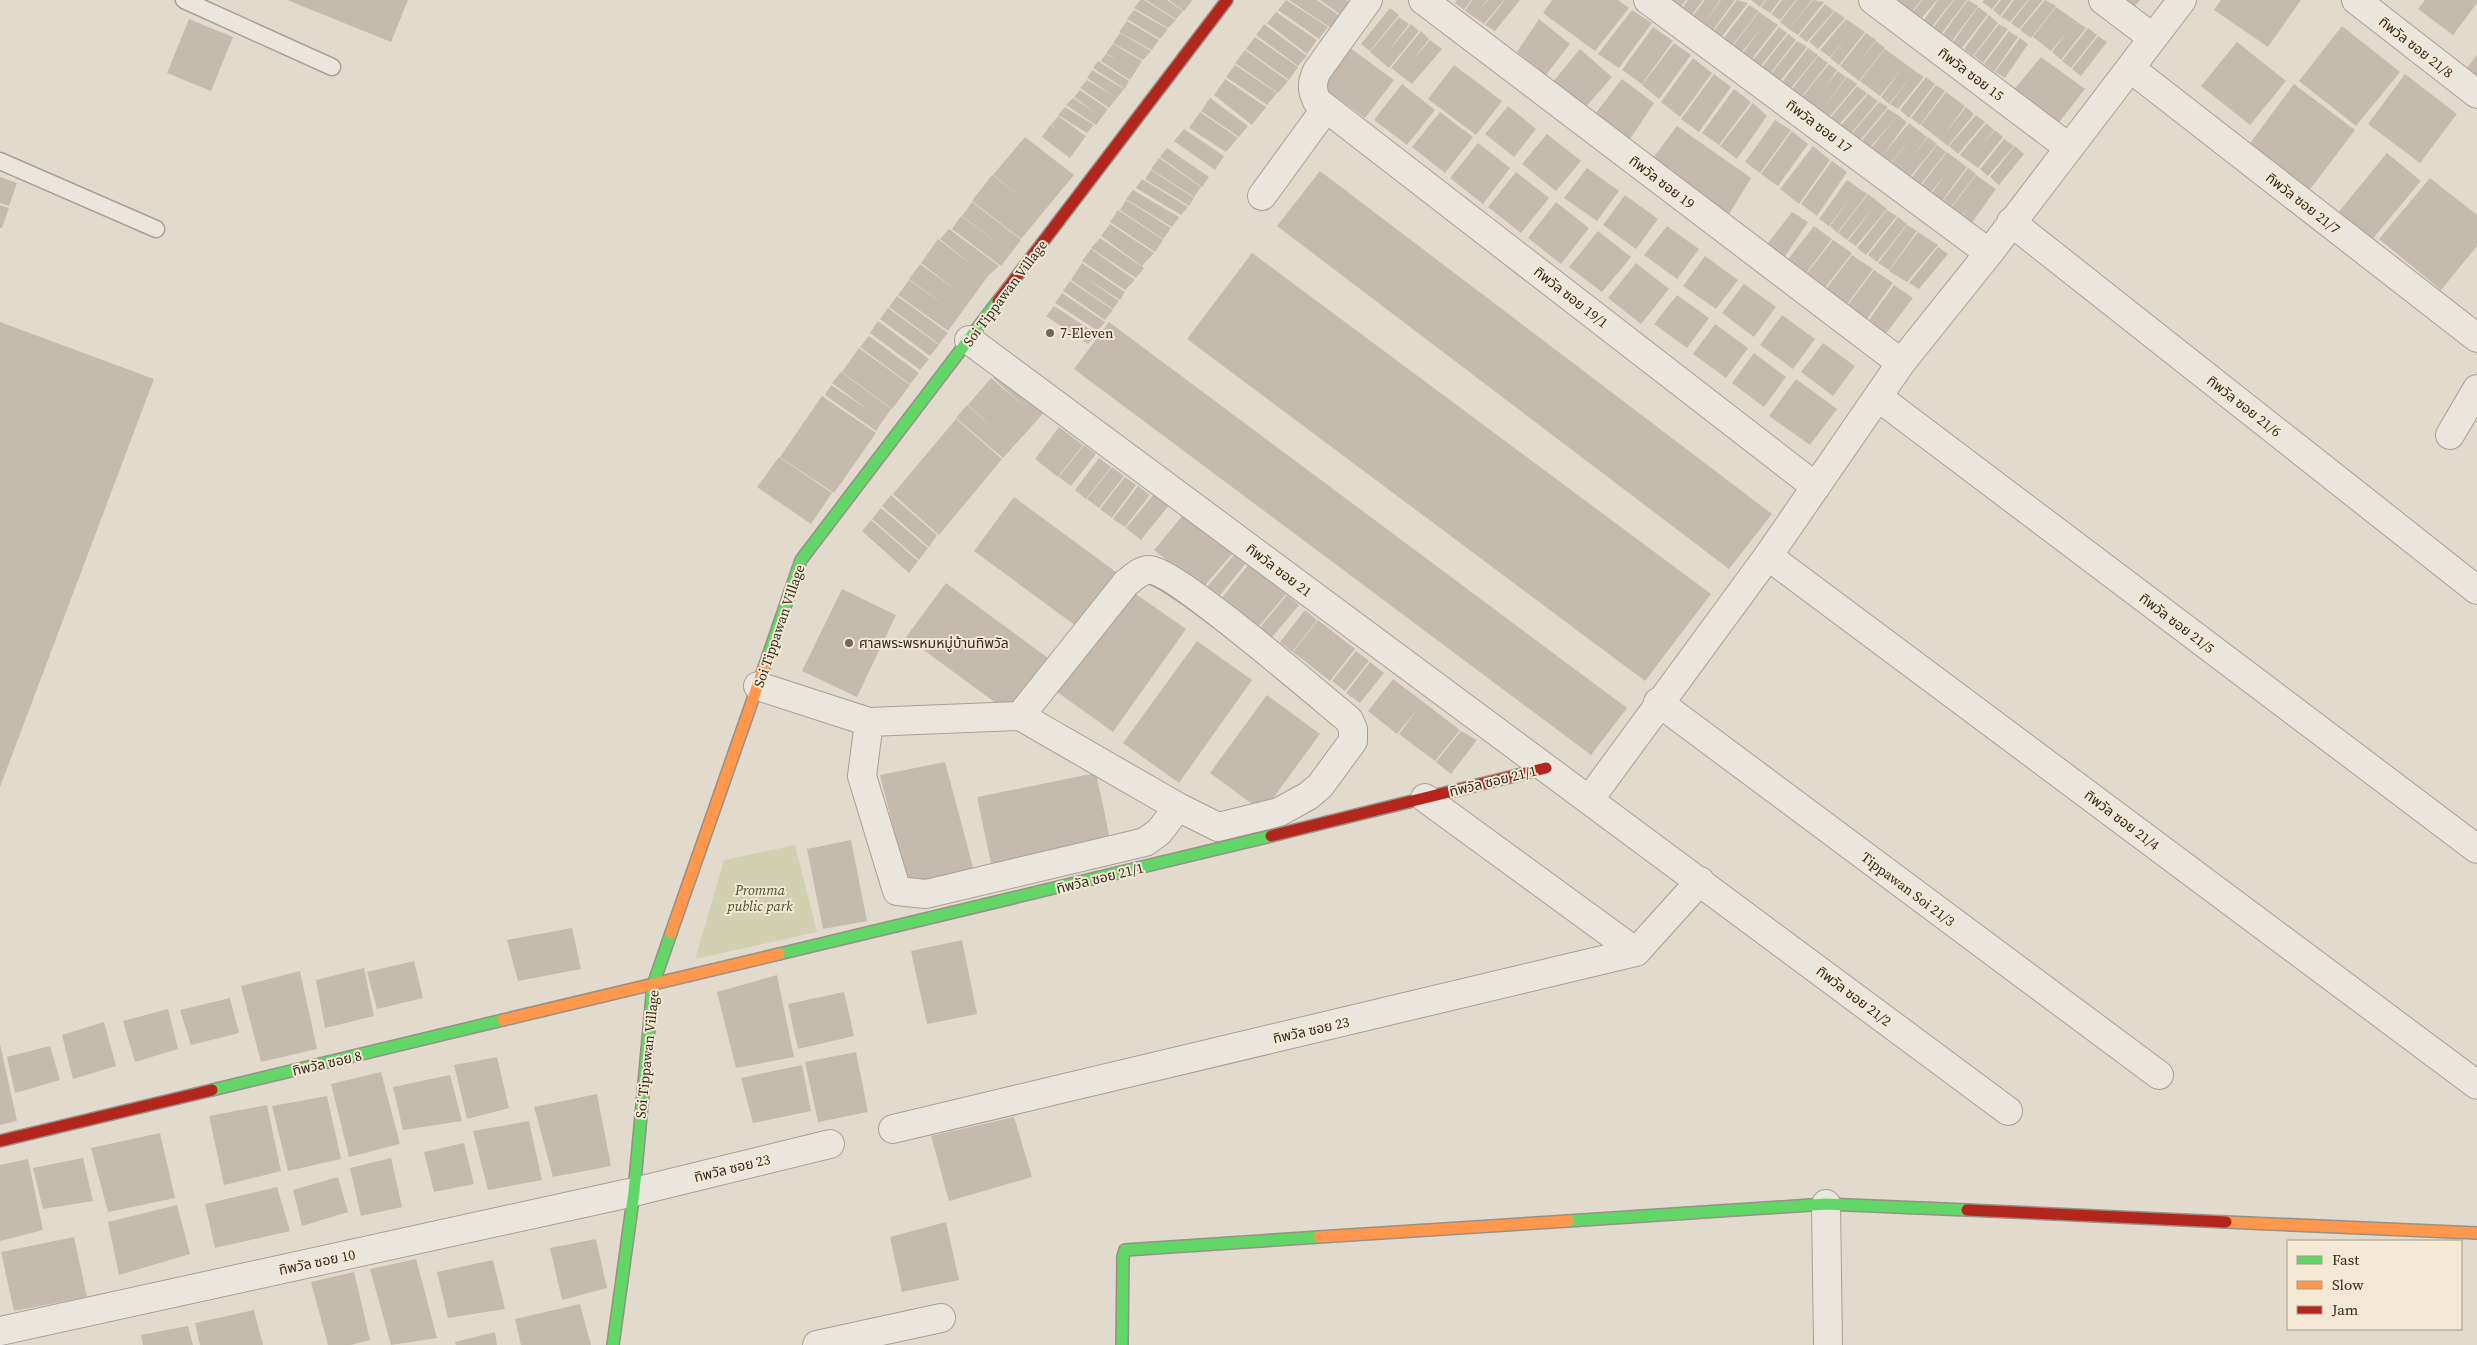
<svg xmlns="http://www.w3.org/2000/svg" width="2477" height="1345" viewBox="0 0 2477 1345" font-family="'Source Serif 4','Noto Sans Thai',serif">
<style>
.green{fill:#d1d0b1}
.building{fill:#c5baae}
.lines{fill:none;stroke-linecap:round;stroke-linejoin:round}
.lane-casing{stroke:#a7a096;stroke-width:19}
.street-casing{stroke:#a7a096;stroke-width:30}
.fast-casing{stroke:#979086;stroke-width:14}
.slow-casing{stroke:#979086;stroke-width:14}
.jam-casing{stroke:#979086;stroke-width:14}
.lane{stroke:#eae6de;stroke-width:16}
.street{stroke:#eae6de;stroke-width:28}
.fast{stroke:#63d668;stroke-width:11}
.slow{stroke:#ff974d;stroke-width:11}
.jam{stroke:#b3261e;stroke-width:11}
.poi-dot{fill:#71675c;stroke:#f2e8d4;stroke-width:2}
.labels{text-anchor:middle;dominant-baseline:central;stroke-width:4;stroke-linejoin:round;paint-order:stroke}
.street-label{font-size:14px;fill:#34291f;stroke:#f2e8d4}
.poi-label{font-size:14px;fill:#34291f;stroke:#f2e8d4;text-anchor:start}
.park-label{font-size:14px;font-style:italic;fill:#464f28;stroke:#f2e8d4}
</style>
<rect width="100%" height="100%" fill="#e2dbcd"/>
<path class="green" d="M795,845L817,932L695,959L724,860Z"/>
<path class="building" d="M287,0H408L391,42Z
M1140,0H1144L1176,20L1168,28L1134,8Z
M1146,0H1167L1183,11L1176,19Z
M1169,0H1191L1192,1L1184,11Z
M1286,0L1328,27L1319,39L1278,10Z
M1289,0H1317L1340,16L1331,28Z
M1320,0H1346L1351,3L1341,15Z
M1457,0H1471L1464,10L1455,3Z
M1472,0H1487L1479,11L1488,0H1504L1484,24L1465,11Z
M1505,0H1520L1495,31L1485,25Z
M1552,0H1618L1629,8L1595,51L1543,13Z
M1674,0H1686L1676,13L1668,7Z
M1688,0H1703L1688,20L1678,13Z
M1705,0H1720L1703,25L1721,0H1735L1708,37L1689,21Z
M1737,0L1748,3L1717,43L1710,36Z
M1751,0H1765L1760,7Z
M1766,0H1780L1770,13L1761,7Z
M1782,0H1796L1780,20L1771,14Z
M1797,0H1812L1789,29L1780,22Z
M1813,0L1824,2L1798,35L1789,29Z
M1894,0H1921L1911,13Z
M1922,0H1937L1921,19L1912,13Z
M1938,0H1953L1931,28L1923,21Z
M1954,0H1967L1941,34L1933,28Z
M1968,0L1978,6L1952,41L1943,34Z
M1984,0H1999L1992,9L1982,2Z
M2001,0H2012L2000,16L1993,10Z
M2014,0H2028L2010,22L2001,17Z
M2029,0H2043L2019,29L2011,23Z
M2045,0L2056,6L2031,38L2020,30Z
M2125,0H2140L2135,6Z
M2221,0H2301L2268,47L2214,10Z
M2425,0H2477V3L2453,35L2418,9Z
M1825,4L1834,11L1807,42L1799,36Z
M1749,5L1759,11L1729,50L1720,43Z
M1978,7L1988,14L1962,48L1953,42Z
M2056,7L2086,28L2061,60L2052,52L2068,31L2051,51L2033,37Z
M1390,8L1399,15L1370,51L1361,44Z
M1134,10L1168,29L1160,39L1127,19Z
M1632,10L1652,23L1619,68L1598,54Z
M1835,11L1845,18L1818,49L1809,42Z
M1276,12L1317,40L1307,54L1267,23Z
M1759,12L1778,25L1748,64L1739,58L1764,25L1738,57L1730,50Z
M1989,15L1998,23L1973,56L1964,49Z
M1399,17L1409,24L1386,54L1411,24L1419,31L1389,68L1370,52Z
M189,19L233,37L211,91L167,73Z
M1539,19L1570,44L1546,75L1517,52Z
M1846,19L1865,32L1839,65L1830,58L1849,34L1830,57L1820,50Z
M1127,21L1159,40L1152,50L1119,32Z
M1264,24L1307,56L1298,66L1256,35Z
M1999,24L2008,29L1983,63L1974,56Z
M2342,26L2400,72L2356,126L2299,81Z
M1653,27L1673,41L1642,84L1622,70Z
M1779,27L1787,33L1756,72L1749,65Z
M2088,28L2097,35L2071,68L2062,61Z
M1421,31L1429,39L1413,60L1430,40L1442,49L1412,84L1391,68Z
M2009,31L2018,37L1994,72L1984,64Z
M1120,33L1151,51L1143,60L1113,43Z
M1866,33L1876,40L1857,65L1876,41L1885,48L1859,81L1840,66Z
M1788,34L1796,40L1767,78L1758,72Z
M2098,36L2107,42L2081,76L2072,69Z
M1255,37L1298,67L1289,80L1246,49Z
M2020,38L2028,44L2005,78L1995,72Z
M1797,41L1807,47L1777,85L1768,78Z
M2237,42L2286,81L2250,125L2201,86Z
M1674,43L1691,55L1659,99L1642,85Z
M1113,44L1142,61L1130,80L1101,61L1106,54L1118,61L1106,53Z
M1346,45L1394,80L1365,118L1317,83Z
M1808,48L1818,55L1787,93L1779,86Z
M1580,49L1612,77L1583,110L1551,84Z
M1885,49L1915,71L1889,104L1881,97L1903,67L1880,96L1860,81Z
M1245,50L1288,81L1278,93L1235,63Z
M2477,55V77L2466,69Z
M1818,56L1828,63L1799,100L1788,94Z
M2041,57L2085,89L2057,125L2012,92Z
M1693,58L1712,73L1680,117L1661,102Z
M1098,61L1129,81L1125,89L1093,68Z
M1829,64L1837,70L1826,86L1838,71L1846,77L1823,109L1847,77L1857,84L1826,121L1799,101Z
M1235,65L1277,93L1267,105L1226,77Z
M1454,65L1502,101L1476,135L1428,99Z
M1092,70L1124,89L1117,98L1087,78Z
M1915,71L1924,77L1898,109L1890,104Z
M1714,74L1731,87L1699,132L1681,119Z
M2405,74L2457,114L2420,163L2368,124Z
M1926,77L1935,84L1909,118L1900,110Z
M1225,79L1266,107L1252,125L1214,95Z
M1622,79L1654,103L1627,144L1592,118Z
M1087,80L1117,98L1109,108L1080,88Z
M1402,84L1435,110L1407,145L1374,120Z
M2294,84L2355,130L2308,192L2248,146Z
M1936,85L1945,91L1920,125L1911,118Z
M1857,86L1867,93L1835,129L1827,122Z
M1734,89L1751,102L1719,145L1702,133Z
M1080,90L1108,109L1096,125L1066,105L1073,98L1097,114L1074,97Z
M1946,92L1965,106L1944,135L1966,107L1974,114L1948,146L1921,125Z
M1868,94L1878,101L1848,137L1837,130Z
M1210,98L1248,126L1239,137L1201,111Z
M1879,102L1888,107L1857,144L1849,137Z
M1753,103L1767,116L1737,159L1720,146Z
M1508,106L1536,129L1514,157L1485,134Z
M1065,107L1094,125L1087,133L1058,115Z
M1888,109L1898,115L1867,151L1858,145Z
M1200,112L1238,138L1226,152L1189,128Z
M1440,112L1473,137L1445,173L1412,147Z
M1898,115L1907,122L1882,156L1909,123L1918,130L1887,167L1868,152Z
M1976,115L1985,122L1958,154L1949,146Z
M1058,116L1086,136L1070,158L1042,137L1050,125L1062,134L1051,125Z
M1775,120L1791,130L1760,173L1745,162Z
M1986,123L1994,130L1980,147L1995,130L2003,137L1978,168L1960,155Z
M1677,126L1751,178L1728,216L1653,158Z
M1184,129L1224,156L1215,170L1174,141Z
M1918,130L1927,137L1911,159L1928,137L1937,144L1906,182L1887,168Z
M1792,131L1808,144L1778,186L1761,174Z
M1547,134L1581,161L1556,191L1522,164Z
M1025,137L1074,175L1021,239L972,201L992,175L1025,200L993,175Z
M2004,139L2014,146L1988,176L1980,169Z
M1478,143L1510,168L1483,204L1450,178Z
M1937,145L1946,152L1917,189L1908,182Z
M1813,146L1830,160L1799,204L1780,189Z
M2015,146L2024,154L1999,185L1990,177Z
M1167,148L1209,177L1202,187L1160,157Z
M1947,152L1967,167L1939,205L1929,197L1945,175L1927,197L1918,190Z
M2387,153L2421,181L2370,242L2337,214Z
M1159,158L1201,187L1194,197L1151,169Z
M1832,161L1847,172L1817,216L1801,204Z
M1587,168L1619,191L1597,221L1564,198Z
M1968,168L1976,174L1948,211L1940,205Z
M1151,170L1194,198L1189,206L1145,179Z
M1320,171L1772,514L1729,569L1277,226Z
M1516,172L1549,198L1521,233L1488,207Z
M1976,175L1996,189L1969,227L1960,220L1967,209L1959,219L1949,211Z
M0,177L17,183L9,206L0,203Z
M2430,178L2477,215V246L2441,290L2379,239Z
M1142,179L1188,207L1181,215L1136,188Z
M1847,180L1867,194L1837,233L1830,226L1854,193L1829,226L1819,219Z
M1133,190L1179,217L1172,227L1126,199Z
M1868,194L1887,209L1856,246L1848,241L1876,204L1847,240L1838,233Z
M1625,195L1658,219L1636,249L1603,225Z
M1126,200L1171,228L1163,239L1120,210Z
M972,202L1021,240L1011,253L962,216Z
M1556,202L1589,228L1561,264L1528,238Z
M0,205L9,208L2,228H0Z
M1118,210L1163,240L1155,252L1110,222Z
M1887,210L1897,216L1866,255L1857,248Z
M1792,212L1808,222L1784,258L1765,247Z
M961,216L1011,253L1001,266L952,229Z
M1898,217L1907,224L1877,262L1868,255Z
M1110,224L1154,253L1142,266L1101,236Z
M1907,225L1917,231L1889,270L1878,263Z
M1667,226L1699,249L1677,279L1644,255Z
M1814,226L1832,239L1800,281L1782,267Z
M949,229L999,266L988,276L948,331L898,295L909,280L948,307L909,279L920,264L960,293L921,263L938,239L972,265L940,239Z
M1598,231L1631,257L1602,292L1569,267Z
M1918,232L1938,245L1907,282L1889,271Z
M1100,238L1144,268L1136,278L1091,248Z
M1833,240L1852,253L1820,294L1801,281Z
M1938,247L1948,254L1919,289L1909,283Z
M1091,249L1135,280L1125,290L1082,261Z
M1252,253L1711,594L1645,681L1187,339Z
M1852,255L1873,269L1845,307L1822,294Z
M1705,256L1738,280L1716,309L1683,286Z
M1082,263L1125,292L1120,300L1080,274L1119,301L1113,309L1071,280Z
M1636,263L1669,289L1641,324L1608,298Z
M1874,270L1893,283L1864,323L1845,309Z
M1070,281L1113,310L1105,320L1063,291Z
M1744,284L1776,307L1754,337L1722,313Z
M1894,285L1913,298L1884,336L1866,324Z
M1062,293L1105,322L1098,331L1055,303Z
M1677,295L1709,318L1687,348L1654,324Z
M897,296L948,333L939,344L889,307Z
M1054,306L1097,334L1088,344L1046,316Z
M888,308L939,345L930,356L880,319Z
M1782,315L1815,339L1793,369L1760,345Z
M878,321L929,359L920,370L870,333Z
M0,322L154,379L0,787Z
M1109,322L1627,708L1591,755L1074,369Z
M1715,324L1748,348L1726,378L1693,354Z
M869,336L919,373L910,384L860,347Z
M1823,343L1855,366L1833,396L1801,372Z
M859,348L910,385L892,409L842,372Z
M1754,353L1786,377L1764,407L1732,383Z
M1002,367L1049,407L1003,458L956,418L967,405L1000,434L968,405L991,378L1028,410L993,378Z
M841,372L891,409L876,431L825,395L831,385L870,411L832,383Z
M1796,379L1837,409L1810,445L1769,416Z
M822,396L876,433L834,493L780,457Z
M956,419L1002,459L939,535L893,494Z
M1059,427L1083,445L1058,477L1035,459Z
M1084,445L1096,454L1071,486L1059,477Z
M779,457L832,493L811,524L757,487Z
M1099,458L1111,467L1086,499L1075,490Z
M1112,467L1124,476L1099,508L1087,499Z
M1125,477L1136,485L1112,518L1100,509Z
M1138,486L1150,495L1125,527L1113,519Z
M1155,493L1169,505L1141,540L1126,528Z
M891,495L937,535L929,547L882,506Z
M1014,497L1116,572L1076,626L974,551Z
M881,508L928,548L919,560L872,519Z
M1184,514L1232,554L1202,589L1154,550Z
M871,520L918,561L909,573L862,531Z
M1235,554L1246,563L1217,599L1205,589Z
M1249,564L1286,594L1256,630L1220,600Z
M946,583L1048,658L1008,712L906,637Z
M842,589L896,615L857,697L802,671Z
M1130,590L1186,629L1113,732L1057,692Z
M1287,595L1299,605L1269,641L1257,631Z
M1305,610L1317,620L1292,652L1280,642Z
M1318,620L1355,649L1330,681L1293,652Z
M1197,641L1252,680L1179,783L1123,743Z
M1356,651L1369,661L1345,691L1332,681Z
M1370,662L1384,673L1360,703L1346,693Z
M1393,679L1460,730L1435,761L1399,734L1419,707L1397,734L1368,711Z
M1267,695L1320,734L1263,812L1210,773Z
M1461,731L1477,740L1451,774L1436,762Z
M945,762L974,871L908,887L880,775Z
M1096,773L1110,839L991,864L977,797Z
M851,840L867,921L823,929L807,849Z
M572,928L581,969L518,981L507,940Z
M962,940L977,1014L927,1024L911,951Z
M414,961L423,998L377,1009L367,972Z
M364,968L374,1016L325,1028L316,980Z
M300,971L317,1049L261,1062L241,986Z
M777,975L794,1057L736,1068L717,992Z
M844,992L854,1036L798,1049L788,1004Z
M230,998L239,1033L191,1045L180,1010Z
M168,1009L178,1049L135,1062L123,1021Z
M104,1022L116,1066L73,1079L62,1035Z
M0,1044L17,1121L0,1125Z
M50,1046L60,1080L15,1093L7,1057Z
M856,1052L868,1112L818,1122L805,1062Z
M497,1057L509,1108L467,1119L454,1065Z
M802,1065L811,1111L753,1123L741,1078Z
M381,1072L400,1144L349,1157L331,1084Z
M450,1075L462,1121L403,1130L393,1087Z
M597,1094L611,1166L553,1177L534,1107Z
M327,1096L341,1159L288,1171L272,1106Z
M267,1105L281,1171L224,1185L209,1116Z
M1014,1117L1032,1177L949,1201L931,1136Z
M529,1121L542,1180L488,1190L473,1131Z
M160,1133L175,1198L108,1212L91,1148Z
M464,1143L474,1184L434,1192L424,1152Z
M83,1158L93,1201L43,1209L33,1168Z
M391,1158L402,1207L361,1216L350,1168Z
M28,1159L43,1230L0,1241V1165Z
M338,1177L348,1212L302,1226L293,1190Z
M277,1187L290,1231L215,1248L205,1204Z
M177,1205L190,1254L119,1275L108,1222Z
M946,1222L959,1280L902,1292L890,1237Z
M74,1237L87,1297L14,1311L1,1252Z
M596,1239L607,1288L562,1300L550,1248Z
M416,1259L437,1338L391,1345L370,1269Z
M493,1260L505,1309L448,1318L437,1272Z
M354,1272L370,1340L351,1345H328L311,1282Z
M580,1304L591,1345H521L515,1319Z
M254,1310L263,1345H200L195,1323Z
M188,1326L193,1345H143L141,1335Z
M495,1332L497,1345H456L455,1342Z"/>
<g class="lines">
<g class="lane-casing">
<path id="lane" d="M184,0L332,67
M0,161L156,229"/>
</g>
<g class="street-casing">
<path id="street" d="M1368,0L1317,71C1312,82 1311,89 1317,101L1816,487
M1423,0L1901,363
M1648,0L1989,253
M1873,0L2068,147
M2103,0L2153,38
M2356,0L2477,94
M2130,68L2477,338
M1262,196L1326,108
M2011,222L2477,590
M969,340L2008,1111
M1878,397L2477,849
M2450,435L2477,389
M1768,556L2477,1085
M758,686L869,722L1020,716L1178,807L1218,827L1279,812L1308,796L1320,786L1353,741V729L1349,720C1321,697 1173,569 1149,570C1140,570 1133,578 1126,583L1020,716
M1658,702L2159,1075
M869,722L862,776L897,891L926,894L1145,842L1159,832L1178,807
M1425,798L1636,952
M1589,800L1768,556L1901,363L1989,253L2182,0
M893,1129L1636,952L1700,881
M1826,1204L1828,1345
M0,1331L634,1192L830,1144
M817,1345L941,1318"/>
</g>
<g class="fast-casing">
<path id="fast" d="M768,656L801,560L998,301
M779,954L1271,836
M212,1090L503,1020
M1568,1221L1826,1204L1967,1210
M613,1345L634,1192L653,985L671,933
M1122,1345L1123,1257L1125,1250L1319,1237"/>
</g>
<g class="slow-casing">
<path id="slow" d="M671,933L768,656
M503,1020L779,954
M2226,1222L2477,1233
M1319,1237L1568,1221"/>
</g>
<g class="jam-casing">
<path id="jam" d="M998,301L1227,0
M1271,836L1546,768
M0,1141L212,1090
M1967,1210L2226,1222"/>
</g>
<use href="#lane" class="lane"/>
<use href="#street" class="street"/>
<use href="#fast" class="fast"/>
<use href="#slow" class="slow"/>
<use href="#jam" class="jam"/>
</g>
<g class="poi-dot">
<circle cx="1050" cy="333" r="5"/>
<circle cx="849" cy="643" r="5"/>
</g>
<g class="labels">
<g class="street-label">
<text transform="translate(2416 47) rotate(38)">ทิพวัล ซอย 21/8</text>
<text transform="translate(1971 74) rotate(37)">ทิพวัล ซอย 15</text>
<text transform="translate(1819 126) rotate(37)">ทิพวัล ซอย 17</text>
<text transform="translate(1662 182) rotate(37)">ทิพวัล ซอย 19</text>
<text transform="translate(2303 203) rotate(38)">ทิพวัล ซอย 21/7</text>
<text transform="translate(1005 293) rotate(-53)">Soi Tippawan Village</text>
<text transform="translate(1571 297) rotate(38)">ทิพวัล ซอย 19/1</text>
<text transform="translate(2244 406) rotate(38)">ทิพวัล ซอย 21/6</text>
<text transform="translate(1279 570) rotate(37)">ทิพวัล ซอย 21</text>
<text transform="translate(2177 623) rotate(37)">ทิพวัล ซอย 21/5</text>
<text transform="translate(779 626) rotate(-71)">Soi Tippawan Village</text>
<text transform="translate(1493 781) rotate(-14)">ทิพวัล ซอย 21/1</text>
<text transform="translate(2122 820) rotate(37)">ทิพวัล ซอย 21/4</text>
<text transform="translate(1100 878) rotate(-14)">ทิพวัล ซอย 21/1</text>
<text transform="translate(1908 889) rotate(37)">Tippawan Soi 21/3</text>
<text transform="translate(1854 996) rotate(37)">ทิพวัล ซอย 21/2</text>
<text transform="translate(1311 1030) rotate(-13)">ทิพวัล ซอย 23</text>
<text transform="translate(647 1054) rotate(-84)">Soi Tippawan Village</text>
<text transform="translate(327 1063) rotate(-13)">ทิพวัล ซอย 8</text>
<text transform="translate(732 1168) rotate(-14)">ทิพวัล ซอย 23</text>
<text transform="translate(317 1262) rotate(-12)">ทิพวัล ซอย 10</text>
</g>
<g class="poi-label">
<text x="1060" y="333">7-Eleven</text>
<text x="859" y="643">ศาลพระพรหมหมู่บ้านทิพวัล</text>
</g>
<g class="park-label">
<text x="760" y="890">Promma<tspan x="760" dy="16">public park</tspan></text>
</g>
</g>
<rect x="2287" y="1240" width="175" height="90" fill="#f2e8d4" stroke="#a69c8c"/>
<rect x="2297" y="1256" width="25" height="8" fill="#63d668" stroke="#a69c8c"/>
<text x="2332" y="1265" font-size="15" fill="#34291f">Fast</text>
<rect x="2297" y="1281" width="25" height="8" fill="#ff974d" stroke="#a69c8c"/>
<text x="2332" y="1290" font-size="15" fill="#34291f">Slow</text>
<rect x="2297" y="1306" width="25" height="8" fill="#b3261e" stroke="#a69c8c"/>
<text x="2332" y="1315" font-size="15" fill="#34291f">Jam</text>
</svg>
